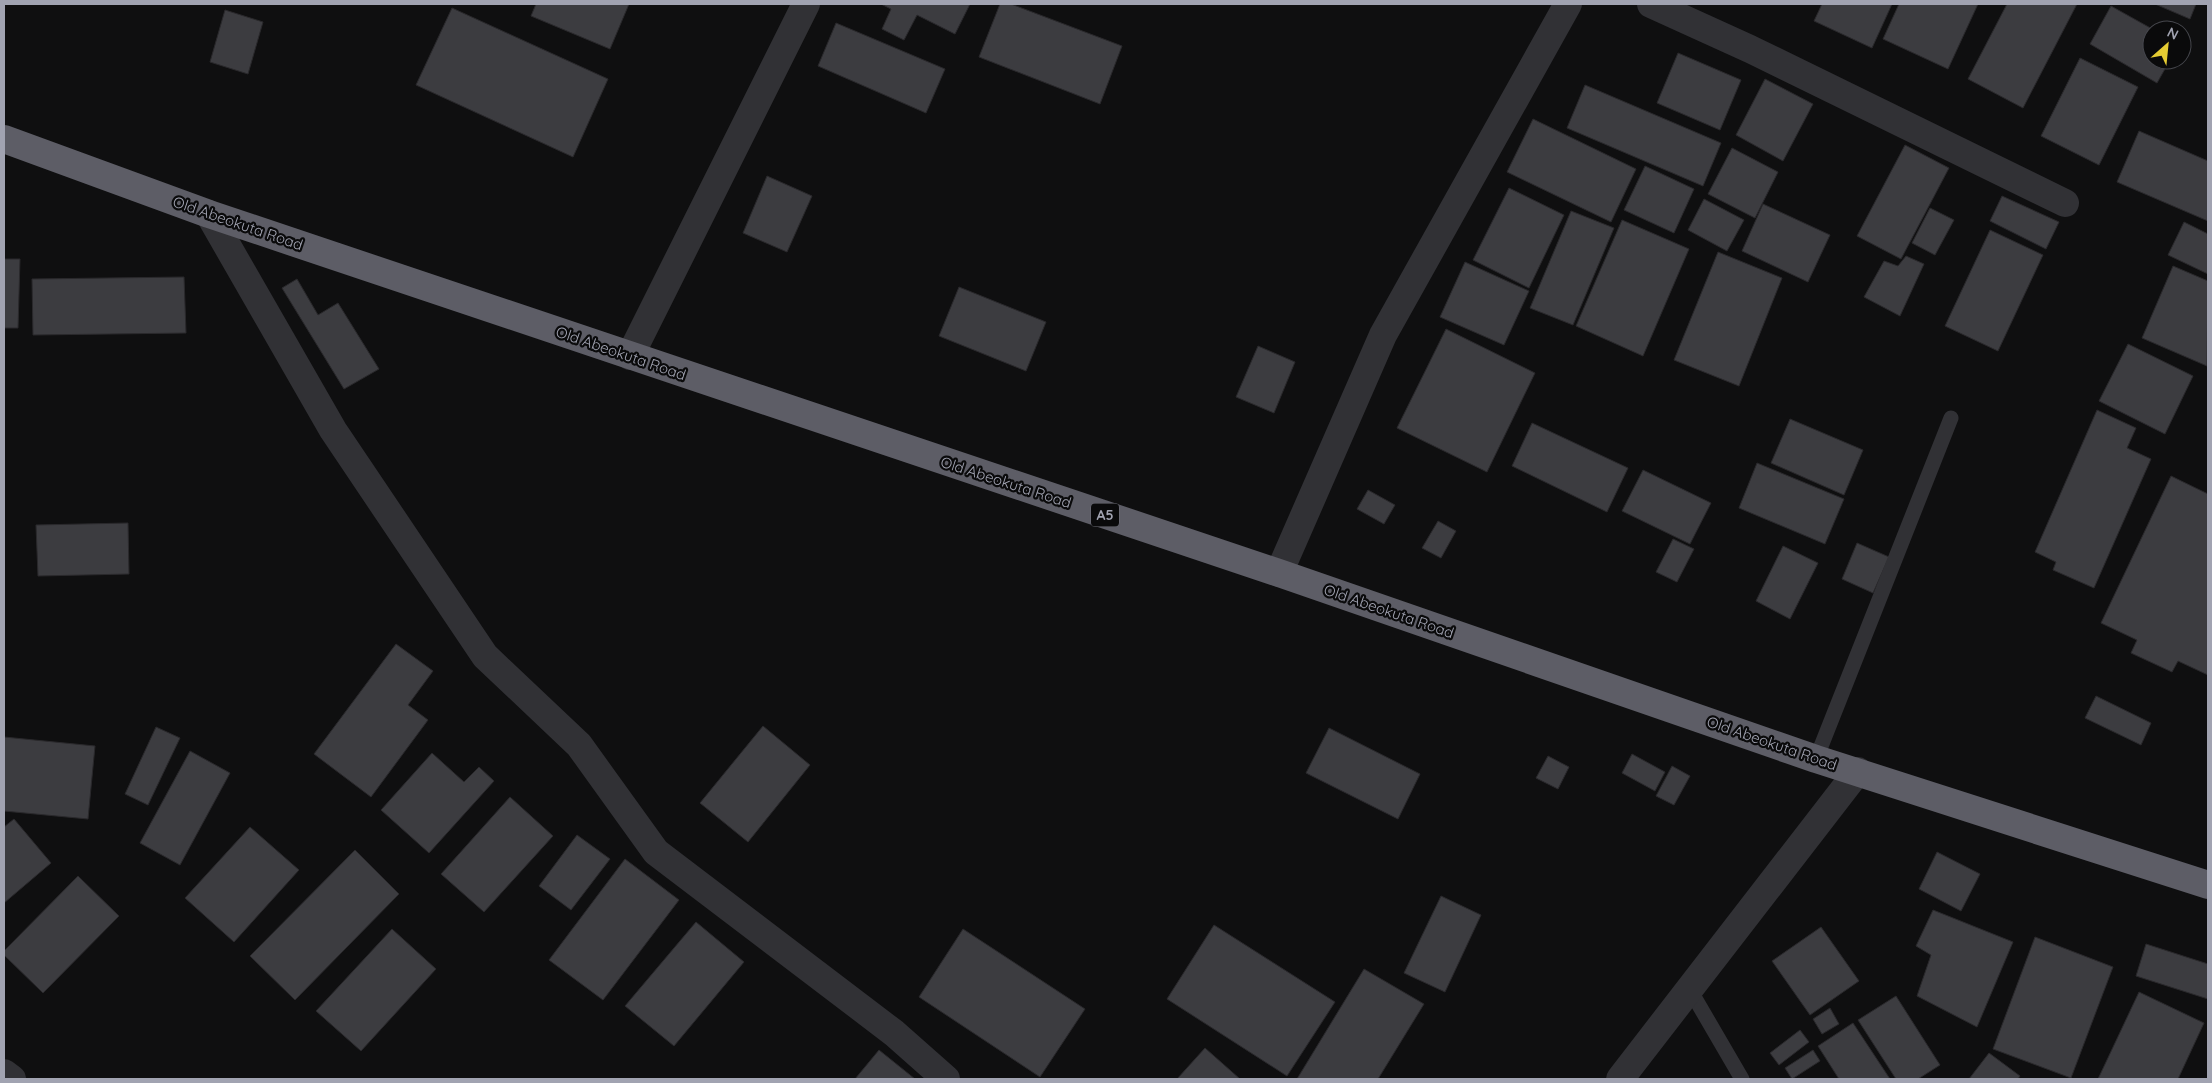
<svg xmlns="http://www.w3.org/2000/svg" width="2212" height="1083" viewBox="0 0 2212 1083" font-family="Quicksand,sans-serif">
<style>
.building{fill:#3c3c40;stroke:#2a292c}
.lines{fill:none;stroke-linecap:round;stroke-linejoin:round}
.lane{stroke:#313135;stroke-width:15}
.street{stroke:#313135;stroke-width:28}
.highway{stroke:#5d5d66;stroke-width:28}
.labels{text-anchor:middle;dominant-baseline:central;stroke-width:4.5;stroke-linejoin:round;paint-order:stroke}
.shield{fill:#0a0a0b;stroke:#74757f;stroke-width:1}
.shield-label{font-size:14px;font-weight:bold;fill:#a1a3b1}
.street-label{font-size:15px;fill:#a1a3b1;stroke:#0a0a0b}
</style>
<rect width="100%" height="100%" fill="#0f0f10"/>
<path class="building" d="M536,4H629L610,49L531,16Z
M881,4H970L955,34L917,15L904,40L882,29L891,9Z
M1000,4H1011L1122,46L1100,104L979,57Z
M1822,4H1892L1872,48L1814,21Z
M1899,4H1978L1948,69L1883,39Z
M2007,4H2077L2023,108L1968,79Z
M2155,4H2196L2190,19Z
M2111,6L2154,30L2152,60H2170L2157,83L2090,44Z
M452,8L608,79L573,157L416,85Z
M225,10L263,22L248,74L210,62Z
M836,23L945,69L926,113L818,66Z
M1678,53L1741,80L1720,130L1657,103Z
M2080,58L2138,87L2099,165L2041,136Z
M1765,79L1813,104L1783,161L1736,135Z
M1585,85L1721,143L1703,186L1567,128Z
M1533,119L1636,169L1611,222L1507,172Z
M2139,131L2208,161V221L2117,182Z
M1905,145L1949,168L1901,259L1857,236Z
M1732,148L1778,172L1755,218L1708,194Z
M1645,166L1694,189L1674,233L1624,210Z
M767,176L812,196L787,252L743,233Z
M1509,188L1564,215L1529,288L1473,260Z
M2002,196L2059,222L2046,249L1990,221Z
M1704,199L1744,220L1727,251L1688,230Z
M1763,204L1830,235L1808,282L1742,251Z
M1930,208L1954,220L1935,255L1912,243Z
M1571,211L1614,228L1573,325L1530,308Z
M1622,220L1689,249L1643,356L1576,326Z
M2184,222L2208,234V274L2168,255Z
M1990,230L2043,255L1998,351L1945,326Z
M1718,252L1782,278L1739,386L1674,360Z
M1906,256L1924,264L1900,316L1864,297L1884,261L1898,266Z
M4,259H20L18,328H4Z
M1465,262L1529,291L1504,345L1440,317Z
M2173,266L2208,281L2207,366L2142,338Z
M184,277L186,333L33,335L32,279Z
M297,279L318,315L338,303L379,369L344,389L282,288Z
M959,287L1046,322L1026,371L939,336Z
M1446,329L1535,373L1487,472L1397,428Z
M2128,344L2193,376L2165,434L2099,401Z
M1258,346L1295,362L1274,413L1236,397Z
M2097,410L2136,428L2127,448L2151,459L2094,588L2053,570L2056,562L2035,552Z
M1790,419L1863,450L1844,495L1771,463Z
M1532,423L1628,468L1607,512L1512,466Z
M1757,463L1844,499L1825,544L1739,508Z
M1643,470L1711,503L1690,544L1622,511Z
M2171,476L2208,494V675L2178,661L2172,672L2131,653L2137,640L2101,623Z
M1368,490L1395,505L1384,524L1357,509Z
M1438,521L1456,531L1441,558L1422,548Z
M128,523L129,574L38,576L36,525Z
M1673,539L1694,549L1677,582L1656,572Z
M1857,543L1889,557L1873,593L1842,579Z
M1783,546L1818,563L1790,619L1756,601Z
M396,644L433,671L408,705L428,720L371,797L314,754Z
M2096,696L2151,723L2141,745L2085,718Z
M763,726L810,765L748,842L700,803Z
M156,727L180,738L148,805L125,794Z
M1329,728L1420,774L1398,819L1306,773Z
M4,737L95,746L88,819L4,811Z
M190,751L230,773L180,865L140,843Z
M432,753L464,782L479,767L494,781L429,853L381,810Z
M1632,754L1665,772L1655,791L1622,773Z
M1548,756L1569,767L1558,789L1536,778Z
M1672,766L1690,776L1674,805L1656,796Z
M510,797L553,836L484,912L441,874Z
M14,819L51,863L4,903V827Z
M250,827L299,870L234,942L185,898Z
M577,835L610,859L571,910L539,886Z
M355,850L399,894L295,1000L250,956Z
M1937,852L1980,874L1961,911L1919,889Z
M625,859L679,900L603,1000L549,960Z
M78,876L119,916L43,993L4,955V951Z
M1441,896L1481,915L1445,992L1404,973Z
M1933,910L2013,942L1977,1027L1917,996L1931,955L1916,946Z
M696,922L744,962L674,1046L625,1006Z
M1214,925L1335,1002L1287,1076L1167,999Z
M1821,927L1859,981L1810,1015L1772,961Z
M392,929L436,969L361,1051L316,1011Z
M963,929L1085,1009L1040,1077L919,997Z
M2035,937L2113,967L2071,1078L1993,1049Z
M2146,944L2208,964V999L2136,976Z
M1364,969L1424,1004L1378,1079H1297Z
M2139,992L2204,1023L2178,1079H2098Z
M1896,996L1940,1065L1918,1079H1896L1858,1020Z
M1830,1008L1839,1024L1822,1034L1813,1019Z
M1853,1023L1890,1079H1839L1818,1046Z
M1800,1030L1809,1042L1779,1065L1770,1053Z
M1205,1048L1240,1079H1177Z
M879,1050L915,1079H855Z
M1813,1050L1820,1061L1792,1079L1785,1068Z
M1989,1053L2020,1076L2018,1079H1969Z"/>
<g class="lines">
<path class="lane" d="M1816,759L1951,418
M1689,988L1742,1079"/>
<path class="street" d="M1651,4L1750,49L2065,203
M209,214L333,430L485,656L579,745L656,852L894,1033L946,1079
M630,356L806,4
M1279,573L1383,335L1568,4
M4,1073L12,1079
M1620,1079L1858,771"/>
<path class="highway" d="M4,139L209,214L1279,573L1816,759L2208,885"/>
</g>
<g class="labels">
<rect class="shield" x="1091" y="503.5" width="28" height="23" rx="4"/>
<g class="shield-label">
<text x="1105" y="515">A5</text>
</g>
<g class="street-label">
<text transform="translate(238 223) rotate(19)">Old Abeokuta Road</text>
<text transform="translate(621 353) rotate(19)">Old Abeokuta Road</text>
<text transform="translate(1006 482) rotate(18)">Old Abeokuta Road</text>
<text transform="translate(1389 611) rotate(19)">Old Abeokuta Road</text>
<text transform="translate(1772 743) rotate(19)">Old Abeokuta Road</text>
</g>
</g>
<rect width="2212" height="1083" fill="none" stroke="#a1a3b1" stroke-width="10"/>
<g transform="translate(2167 45) rotate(27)"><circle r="24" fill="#0a0a0b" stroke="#46474d"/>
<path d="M0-4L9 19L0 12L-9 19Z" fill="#e5cc33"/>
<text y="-8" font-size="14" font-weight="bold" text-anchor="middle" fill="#a1a3b1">N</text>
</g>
</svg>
